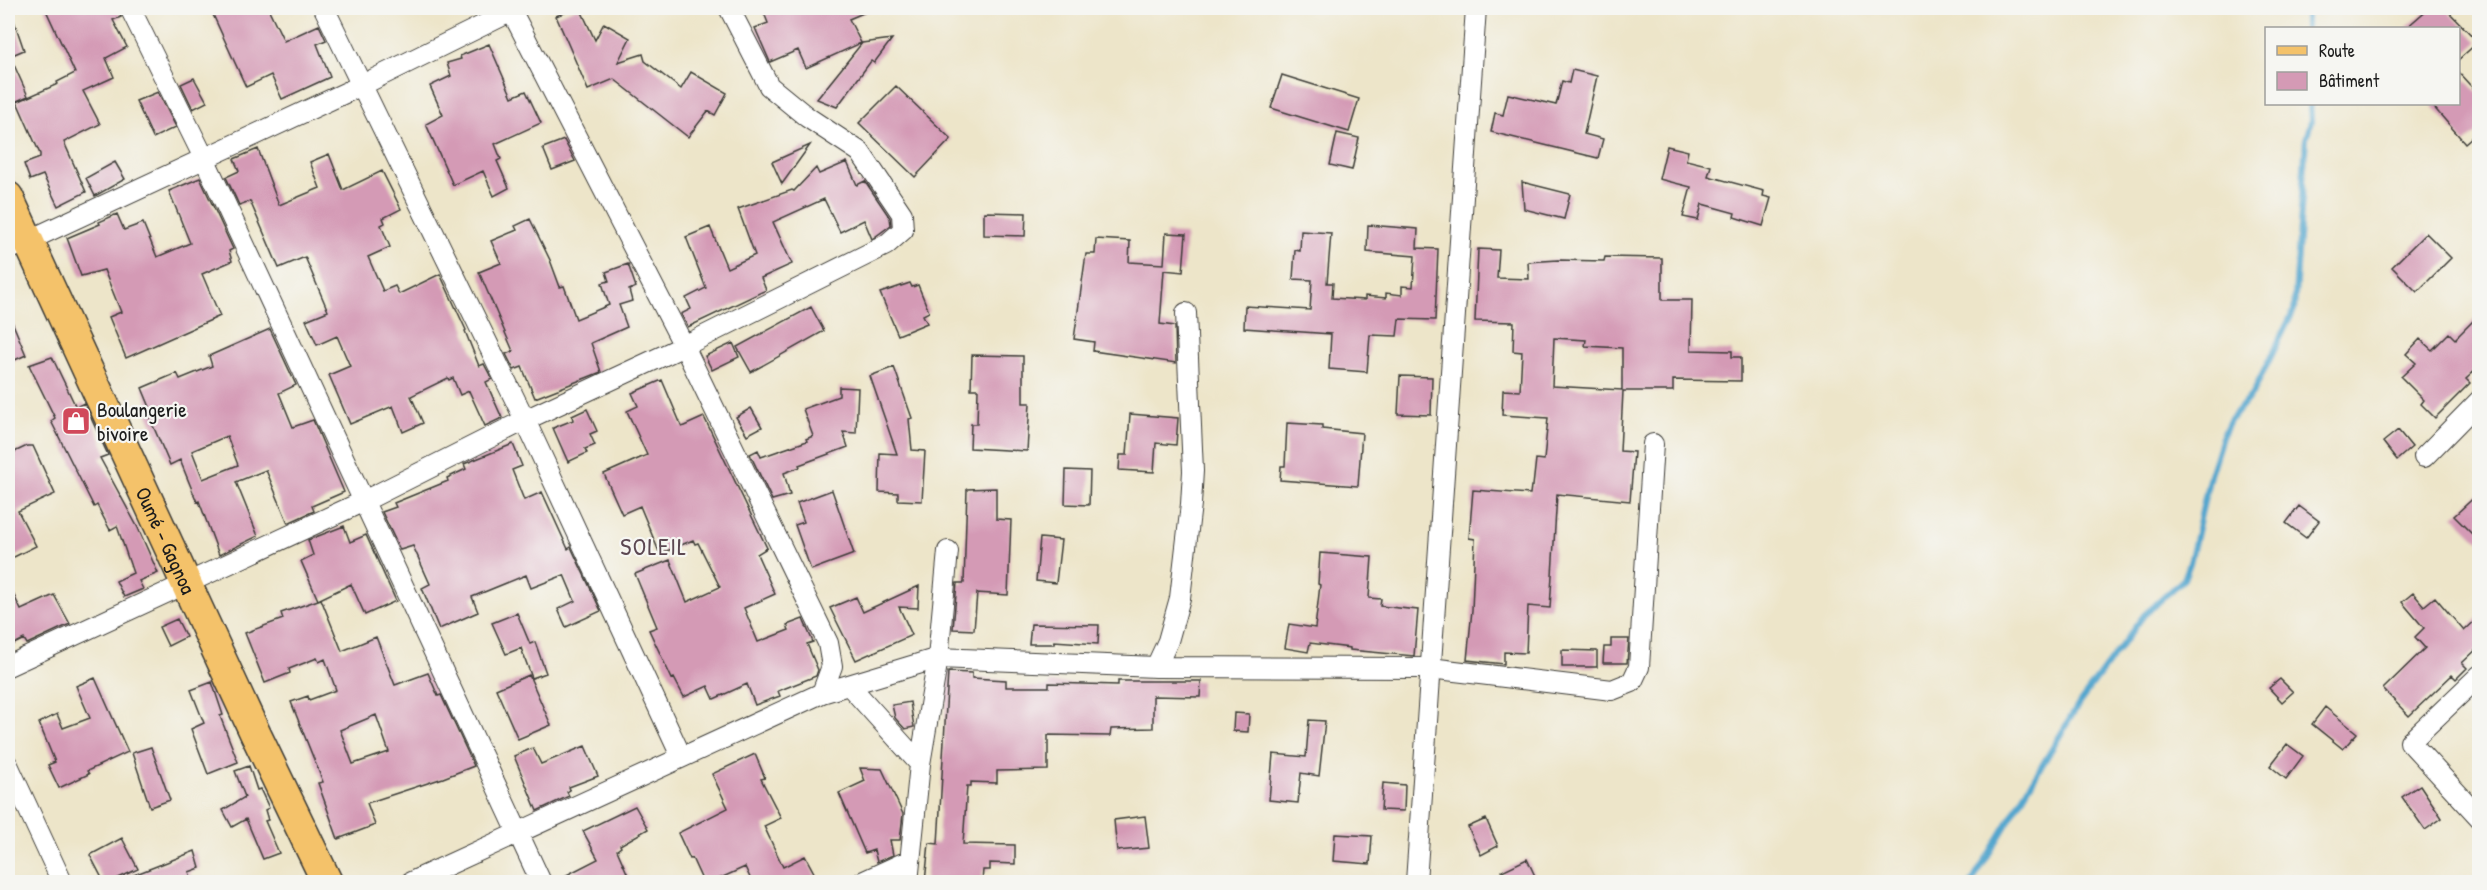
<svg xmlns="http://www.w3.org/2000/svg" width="2487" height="890" viewBox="0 0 2487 890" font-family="'Patrick Hand',sans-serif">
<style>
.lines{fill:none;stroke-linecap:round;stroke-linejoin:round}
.stream{stroke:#53a6ce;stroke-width:6}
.building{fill:#d49ab5;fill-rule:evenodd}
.street-casing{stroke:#3b3a36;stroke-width:22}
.primary-casing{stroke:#3b3a36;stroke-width:33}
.street{stroke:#fff;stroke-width:20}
.primary{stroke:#f4c26a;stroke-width:30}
.labels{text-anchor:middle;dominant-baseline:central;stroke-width:4.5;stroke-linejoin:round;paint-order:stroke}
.poi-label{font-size:21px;fill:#1c1c1c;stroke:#f6f6f2;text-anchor:start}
.street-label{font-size:21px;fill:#1c1c1c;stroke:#f6f6f2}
.quarter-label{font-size:24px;letter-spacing:1.5px;fill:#5c4852;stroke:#f6f6f2}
</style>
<rect width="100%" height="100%" fill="#f6f6f2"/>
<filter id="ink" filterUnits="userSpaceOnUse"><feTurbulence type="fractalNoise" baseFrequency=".0167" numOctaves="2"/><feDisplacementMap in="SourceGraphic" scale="12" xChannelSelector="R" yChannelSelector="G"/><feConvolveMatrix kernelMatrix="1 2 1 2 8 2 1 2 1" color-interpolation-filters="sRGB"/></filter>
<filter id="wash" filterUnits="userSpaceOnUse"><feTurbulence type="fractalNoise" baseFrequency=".008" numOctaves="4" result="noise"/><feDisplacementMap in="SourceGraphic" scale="24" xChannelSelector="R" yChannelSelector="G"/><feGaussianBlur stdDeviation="1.35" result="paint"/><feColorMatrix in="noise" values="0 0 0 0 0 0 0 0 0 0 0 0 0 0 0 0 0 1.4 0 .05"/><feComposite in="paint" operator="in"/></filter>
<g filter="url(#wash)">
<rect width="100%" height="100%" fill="#ede5c9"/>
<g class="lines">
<path class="stream" d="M2306,8V28
M1972,882L2080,702L2144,615L2184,579L2190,563L2210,475L2222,437L2230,420L2253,393L2294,310L2306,139L2311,121L2310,104"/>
</g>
<g id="blocks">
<path class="building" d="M45,8H118L121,17L113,20L127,47L106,58L114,77L83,91L100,124L64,142L86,192L58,206L43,175L30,180L24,164L40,158V154L17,102L58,84L57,82L75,73Z
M210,8H268L284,41L319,25L326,40L317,44L330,77L282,99L271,75L246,87Z
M576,8H580L595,40L604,23L630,38L618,62L643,54L645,61L681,89L691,72L727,93L715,115L708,111L688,137L614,79L588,90L556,16Z
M762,8H875L849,19L861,43L806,68L798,50L770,62L755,28L768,23Z
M2429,8H2445L2478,42L2458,60V28H2406Z
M10,9L24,50L10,56L28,96L8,105V10Z
M892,39L874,63L871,61L837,107L817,99L862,43Z
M489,44L512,97L526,91L541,123L495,144L501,159L497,161L509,188L494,196L483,171L453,185L426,124L443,115L430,86L451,76L447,63L461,59L460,56Z
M1572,70L1597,76L1584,134L1603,139L1598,158L1491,132L1495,113L1503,115L1508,94L1556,105L1562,81L1569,83Z
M2458,72L2480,96V130L2465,143L2431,104H2458Z
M1282,75L1359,99L1349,132L1271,108Z
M194,78L207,102L193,109L181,84Z
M896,86L951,139L915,177L859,123Z
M158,92L176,127L153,138L136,101Z
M1337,133L1359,138L1352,170L1330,165Z
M564,140L575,161L552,170L543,148Z
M810,145L782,184L772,162Z
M1667,146L1688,151L1686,160L1711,166L1708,176L1764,191L1763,196L1771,198L1763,226L1734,217L1735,213L1702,204L1698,220L1683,217L1691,187L1659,179Z
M258,149L279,205L320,188L310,162L329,154L343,190L382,171L401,209L383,218L385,223L381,225L390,247L368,257L383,291L395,286L399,294L440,274L466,330L465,331L479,366L484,364L492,379L486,382L502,418L485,426L469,391L460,395L453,378L449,380L448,378L411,396L423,423L403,432L393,406L350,424L329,375L350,366L337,336L317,345L306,320L328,311L305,257L279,268L250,201L239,205L226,177L239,171L234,159Z
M115,162L125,179L95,196L86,178Z
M847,162L857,185L865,181L890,218L891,225L872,239L864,220L840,232L824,199L773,222L792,264L761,278L766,290L688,327L681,314L691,309L686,298L706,288L686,237L710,227L727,268L755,255L738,209L792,190L794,191L816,168L819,174Z
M200,178L233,249L229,251L232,261L202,274L220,316L126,358L109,317L121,312L104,270L81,276L67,238L100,224L99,222L117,214L124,230L143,223L157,257L190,243L169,191Z
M1522,182L1570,194L1564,219L1524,209Z
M984,212L1026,213L1025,236L984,235Z
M530,219L550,260L560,287L564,286L576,319L609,305L602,283L609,281L606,272L628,264L636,287L629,290L632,301L619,305L627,327L591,343L601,372L535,398L522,367L514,370L506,354L513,351L479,272L501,263L491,241L517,230L515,226Z
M1368,225L1418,229L1417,248L1438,249L1435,320L1399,319L1397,336L1370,335L1367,372L1329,369L1331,334L1244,328L1245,306L1310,310L1312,280L1293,279L1295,250L1300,251L1301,231L1331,233L1327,283H1333L1332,298L1365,300V296L1386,298V293L1402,295V286L1413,287L1415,256L1367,252Z
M1166,233L1186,234L1183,272L1164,270L1160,324L1175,326L1176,363L1093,351L1094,342L1074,339L1086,254H1095L1096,239L1130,241L1129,262L1164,264Z
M2426,233L2451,258L2417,292L2392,267Z
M1478,249L1499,250L1497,278L1529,279L1528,262L1558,260L1604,261L1605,257L1662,258V300H1692L1691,350L1732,351V357H1741V381L1673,380V391H1623L1620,451L1634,452L1630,501L1557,494L1550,608L1528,606L1526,653L1504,652V664L1467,660L1472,610L1475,539L1469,538L1473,490L1530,494L1531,486H1533L1536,459L1544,460L1548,418L1502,415L1503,390L1520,391L1522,352L1513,351L1514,322L1475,321ZM1554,338L1586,340L1585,346L1622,348V390L1552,386Z
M910,283L912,287L918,285L929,312L923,315L927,323L898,335L880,293Z
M811,307L824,331L751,372L737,347Z
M8,312L26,355L8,363Z
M2480,314V366L2466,379L2470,383L2435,418L2421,404L2424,400L2401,377L2416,363L2406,354L2420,339L2432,350L2449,333L2455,339Z
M270,329L296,385L279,393L293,427L313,420L344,492L312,506L314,511L288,523L266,470L236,482L258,536L219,555L199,501L197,502L180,460L170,465L148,414L152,412L142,388L177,373L180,379L212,366L209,356ZM227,436L238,465L203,479L192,451Z
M733,343L739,357L712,370L705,356Z
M972,355L1023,356V403H1030L1027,451L970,448L971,424H977L978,389H971Z
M52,357L76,407L84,403L108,455L100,458L138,528L158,573L139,581L143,589L124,597L116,581L133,573L117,526L110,530L97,505L94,507L51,421L55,418L29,365Z
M894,367L912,418L909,419L912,450L925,451L922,501L898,500V493L879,492L880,453L897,454L870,376Z
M1400,376L1432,377L1431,415L1398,414Z
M662,380L682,427L704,417L767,548L757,554L775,594L744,608L758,642L789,630L787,625L803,619L813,642L807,644L818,670L816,676L778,691L780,696L755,705L747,684L714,699L708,686L684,697L674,678L672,679L649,630L657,627L635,574L670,560L687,602L720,587L698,543L695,544L693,540L660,554L640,506L622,514L604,474L647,455L627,411L638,406L632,393Z
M839,387L858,388L856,433L843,432L848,447L799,465L800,467L784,473L790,495L772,500L750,454L758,450L761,457L807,441L806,439L813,436L803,409L839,396Z
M751,408L762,427L747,435L736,417Z
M587,409L597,431L590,434L595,445L585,449L587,453L568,462L553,428L573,420L572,416Z
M1130,414L1178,418L1176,445L1156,443L1154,472L1119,470L1120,455H1127Z
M1287,423L1322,425V429L1362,433L1358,486L1280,480L1281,466H1285Z
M2398,430L2412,447L2397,460L2383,442Z
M513,444L522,466L512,470L524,500L542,492L568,549L571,547L601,611L566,627L558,609L575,601L564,575L531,588L526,575L472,597L478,612L439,629L422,588L430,584L413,546L400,550L382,512L396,507L394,503L448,481L447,478L466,469L464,464Z
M27,446H33L55,494L18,511L36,546L8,560V455Z
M1066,470L1090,471L1089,505L1065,504Z
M996,488V519L1011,520L1008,595L977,593L974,630L953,629L957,583H964L967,489Z
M832,490L854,554L811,570L795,525L804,522L797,503Z
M2480,492V542L2454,516Z
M2299,506L2319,521L2306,538L2286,523Z
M344,526L350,542L366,535L396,601L365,615L351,584L318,600L301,561L313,555L308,540Z
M1040,538L1061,540L1056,583L1036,581Z
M1320,553L1372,557L1369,598L1381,599L1380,606L1418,610L1414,656L1350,650V648L1310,643L1308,652L1285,648L1289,624L1315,628L1320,585L1318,584Z
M8,583L21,610L54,595L70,624L27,644L24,639L8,647Z
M919,586L918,608L899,607L912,635L856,660L830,608L856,597L863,612Z
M2413,593L2424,606L2435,597L2464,631L2480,616V646L2462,663L2467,668L2456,679L2452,675L2409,716L2383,689L2425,648L2415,637L2424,628L2402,602Z
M321,599L342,651L376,637L395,685L428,673L438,696L441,695L474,766L443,778L367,803L375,825L338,839L318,783L323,782L291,702L308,696L309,700L336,690L325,659L319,662L317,658L289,669L290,673L265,683L245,633L283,619L281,613ZM376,715L389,752L353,764L340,730Z
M517,613L530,644L535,642L546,673L532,678L521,648L506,654L492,623Z
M177,619L186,637L168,646L159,627Z
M1031,624L1099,625L1098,644L1054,641V644H1029Z
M1611,639H1629L1627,663H1603L1604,647H1611Z
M1562,650L1597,651V667H1562Z
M948,672L972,673V678L1006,680V687H1049V683L1118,685V681H1201L1200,697L1153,696V728L1111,729L1110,736L1048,735V770L997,771V783L971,782V786H967L963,844L1015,845V864L990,863V870H983L982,882H925L929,843L938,844Z
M529,675L551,725L518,739L496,689Z
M95,678L128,752L87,771L89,774L59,788L48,765L55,762L39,723L57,714L63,728L90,718L76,686Z
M2280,679L2293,692L2282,702L2269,688Z
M212,682L223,715L220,716L238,762L208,774L191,729L204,723L191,690Z
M910,702L914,727L905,729L895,718L892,705Z
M2325,707L2357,733L2343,749L2312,724Z
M1234,713L1249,714L1248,732L1233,731Z
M1309,720L1325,721L1319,776L1301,773L1298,803L1269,800L1273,754L1306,757Z
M2287,744L2303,756L2286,779L2270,766Z
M585,746L598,776L569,787L570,790L567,792L569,796L537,811L514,756L533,748L541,764Z
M151,747L170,800L150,807L132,753Z
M755,754L765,778L761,779L781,818L764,826L783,867L805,856L819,882H752L745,867L712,882H703L692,858L690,859L678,833L728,808L712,774Z
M249,766L257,790L260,789L269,808L265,810L268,820L265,821L279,853L263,859L246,819L232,827L223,810L245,797L235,771Z
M860,768L882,769L903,814L900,840H890L893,855L877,862L874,850L865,853L839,793L865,781Z
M1383,783L1405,785L1404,811L1381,810Z
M2420,785L2442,818L2425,830L2402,797Z
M635,806L648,829L620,845L621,847L617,850L631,882H553L598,859L583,831Z
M1145,816L1149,848L1117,851L1114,820Z
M1486,819L1498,846L1481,855L1468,827Z
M1335,834L1372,836L1370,864L1333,861Z
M122,838L138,869L110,882H104L90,855Z
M195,851L200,868L189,872L193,882H116Z
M1527,859L1536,878L1525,882H1507L1502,871Z"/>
</g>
</g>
<g filter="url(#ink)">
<use href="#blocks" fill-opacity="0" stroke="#3b3a36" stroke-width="1.5"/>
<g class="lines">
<g class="street-casing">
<path id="street" d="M130,8L204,158L541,882
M324,8L525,420L681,756
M510,8L684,346L828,643L832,666L822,693
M8,250L362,85L512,11
M2424,457L2480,400
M8,666L362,502L525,420L684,346L886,245L903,230L902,214L860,152L807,117L769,86L729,8
M1156,667L1168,641L1180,598L1191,504L1193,471L1186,313
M2480,675L2410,742L2480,818
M849,685L920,764
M8,765L62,882
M411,882L822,693L938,658L1156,667L1430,668L1612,690L1632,682L1639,667L1653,444
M862,882L910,860
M908,882L920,764L938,658L948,551
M1416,882L1476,8"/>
</g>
<g class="primary-casing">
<g id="primary">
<path id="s1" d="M8,197L256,735L327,882"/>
</g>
</g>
<use href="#street" class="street"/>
<use href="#primary" class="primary"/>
</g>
</g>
<defs>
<g id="shop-square" transform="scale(1.5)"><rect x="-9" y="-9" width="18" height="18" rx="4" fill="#d1495b" stroke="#f6f6f2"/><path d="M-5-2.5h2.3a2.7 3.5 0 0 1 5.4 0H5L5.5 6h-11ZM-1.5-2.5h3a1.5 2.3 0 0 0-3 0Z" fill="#fff"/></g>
</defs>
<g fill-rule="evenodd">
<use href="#shop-square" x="76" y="421"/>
</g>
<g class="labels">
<g class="poi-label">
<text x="97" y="409">Boulangerie<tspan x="97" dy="24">bivoire</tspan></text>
</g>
<g class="street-label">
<text stroke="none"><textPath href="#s1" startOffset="378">Oumé - Gagnoa</textPath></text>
</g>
<g class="quarter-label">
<text x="654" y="546">SOLEIL</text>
</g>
</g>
<rect width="2487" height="890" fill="none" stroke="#f6f6f2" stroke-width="30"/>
<rect x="2265" y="27" width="195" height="78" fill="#f6f6f2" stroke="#9f9f9c" stroke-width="1.5"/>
<rect x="2277" y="46" width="30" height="9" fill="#f4c26a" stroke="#9f9f9c" stroke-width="1.5"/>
<text x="2319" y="57" font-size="18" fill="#1c1c1c">Route</text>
<rect x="2277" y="72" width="30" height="18" fill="#d49ab5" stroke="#9f9f9c" stroke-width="1.5"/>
<text x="2319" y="87" font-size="18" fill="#1c1c1c">Bâtiment</text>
</svg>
